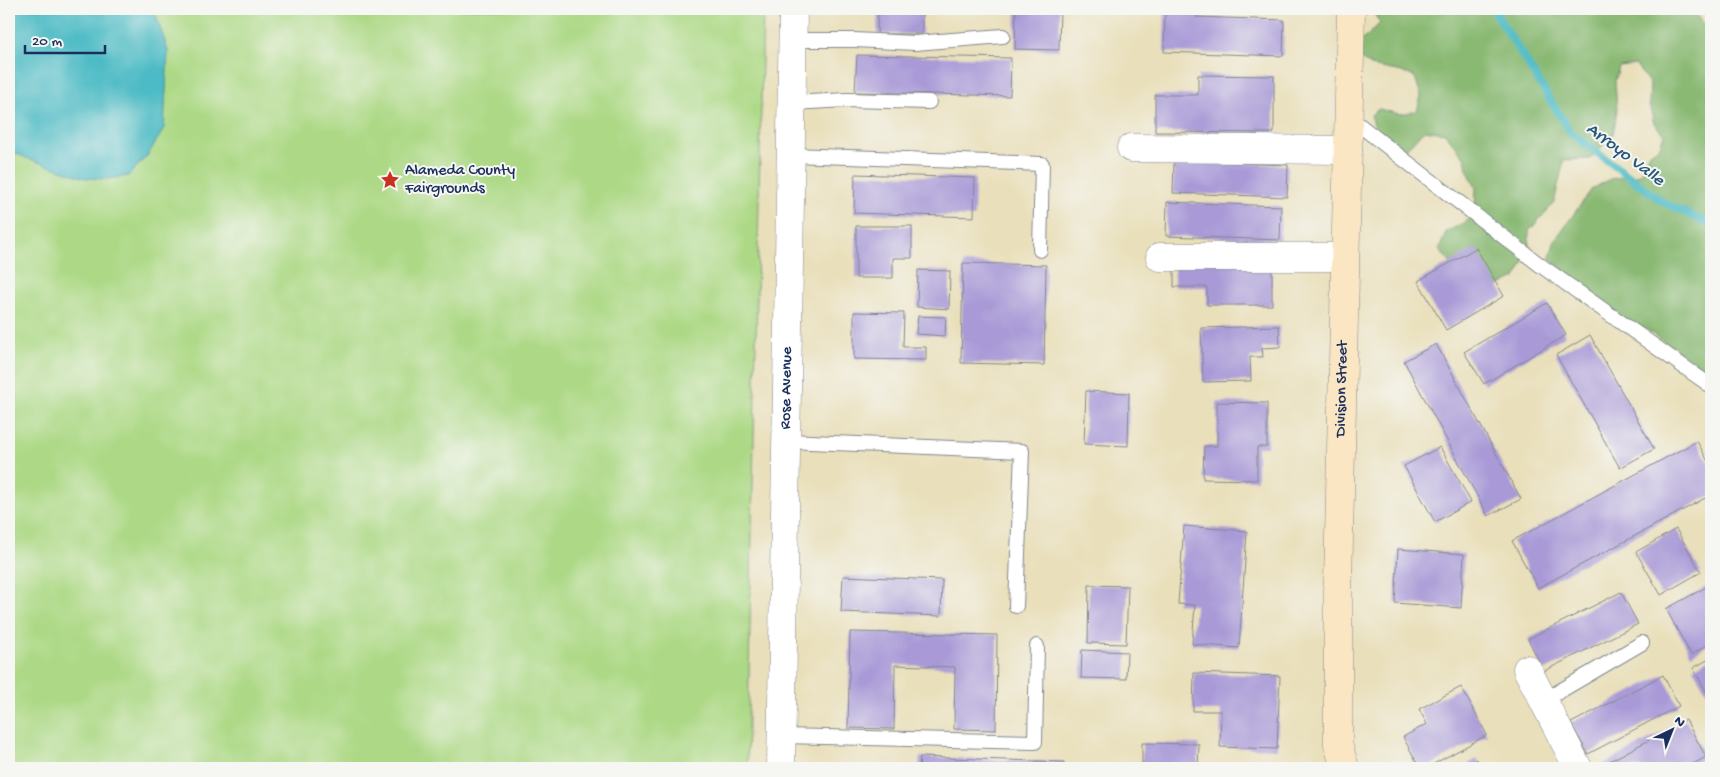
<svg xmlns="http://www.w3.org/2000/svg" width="1720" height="777" viewBox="0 0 1720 777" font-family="'Gochi Hand',sans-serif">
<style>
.green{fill:#add986;stroke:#648472}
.forest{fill:#8ab973;stroke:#527468}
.water{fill:#4dbbc5;stroke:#347592}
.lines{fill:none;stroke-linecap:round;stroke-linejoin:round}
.stream{stroke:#4dbbc5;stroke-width:8}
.building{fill:#a99ad7}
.lane-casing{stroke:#82878c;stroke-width:16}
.street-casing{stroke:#82878c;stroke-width:29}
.secondary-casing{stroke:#82878c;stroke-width:29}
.lane{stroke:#fff;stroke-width:14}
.street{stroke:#fff;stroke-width:28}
.secondary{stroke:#fbe6c4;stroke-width:28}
.labels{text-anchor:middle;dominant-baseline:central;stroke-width:4;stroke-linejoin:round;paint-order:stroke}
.poi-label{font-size:16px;fill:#1b2f5e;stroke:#f6f6f2;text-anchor:start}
.street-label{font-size:16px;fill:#1b2f5e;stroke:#f6f6f2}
.water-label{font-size:18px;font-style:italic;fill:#2a597d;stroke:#f6f6f2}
</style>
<rect width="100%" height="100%" fill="#f6f6f2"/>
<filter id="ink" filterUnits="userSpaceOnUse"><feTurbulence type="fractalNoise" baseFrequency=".02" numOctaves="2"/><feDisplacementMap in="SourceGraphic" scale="10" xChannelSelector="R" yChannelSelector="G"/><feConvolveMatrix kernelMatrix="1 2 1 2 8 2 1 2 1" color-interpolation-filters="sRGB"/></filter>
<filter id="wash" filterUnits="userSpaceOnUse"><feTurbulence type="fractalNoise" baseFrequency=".0096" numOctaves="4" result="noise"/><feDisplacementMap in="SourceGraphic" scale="20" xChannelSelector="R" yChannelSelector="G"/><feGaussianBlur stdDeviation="1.12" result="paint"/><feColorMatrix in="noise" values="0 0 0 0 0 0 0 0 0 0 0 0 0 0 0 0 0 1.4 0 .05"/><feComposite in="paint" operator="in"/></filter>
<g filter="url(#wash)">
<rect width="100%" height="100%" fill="#e9dfba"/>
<path class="green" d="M9,9H763L747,768H9Z"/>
<path class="forest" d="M1371,9H1691L1711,33V373L1647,330L1621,317L1562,276L1550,257L1555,240L1592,189L1610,179L1640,174L1649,154L1660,146L1664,135L1654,123L1649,104L1650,84L1636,65L1619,67L1615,81L1617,110L1613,135L1590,159L1564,160L1554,203L1529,231V251L1516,278L1493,288L1470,285L1439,250L1446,232L1466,222L1475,212L1476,188L1467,169L1465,158L1445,133L1424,130L1406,149C1379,144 1379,140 1371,115L1379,109L1400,114L1417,111L1421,96L1415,77L1402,72L1371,66L1355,55L1354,46L1367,36L1380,23Z"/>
<path class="water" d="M9,9H154L168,51L164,129L147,156L128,176L107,179L85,178L26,158L9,150Z"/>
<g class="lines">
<path class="stream" d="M1493,9L1571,133L1663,202L1711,225"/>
</g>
<g id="blocks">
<path class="building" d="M878,9H922V34H877Z
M1016,9H1060L1059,50L1015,49Z
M1165,9H1196V17L1284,20L1283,56L1164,52Z
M857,55L1011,58L1010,96L855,92Z
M1198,75L1274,76V133L1155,132V95H1198Z
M1174,161L1288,165L1287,197L1173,193Z
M855,174L975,178L974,217L854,213Z
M1167,202L1281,206L1280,240L1166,236Z
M856,226H912V258H893V278H856Z
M1476,248L1504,296L1446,330L1418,281Z
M1174,261H1272V305H1207V287H1174Z
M963,263L1046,265L1044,365L961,363Z
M918,270L950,271L949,309L917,307Z
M1547,303L1566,335L1484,384L1464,352Z
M854,312L904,313L903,347H926V360L854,359Z
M918,316L946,317L945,336L916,334Z
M1279,326L1280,347L1262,348L1263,357H1250L1251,381L1203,382L1201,328Z
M1590,335L1654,449L1620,468L1556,355Z
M1436,344L1521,499L1488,516L1404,361Z
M1086,391L1129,393L1128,446L1084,444Z
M1217,402L1267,403V447H1257V480L1203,479L1204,446H1217Z
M1697,441L1711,467V495L1538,588L1512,541Z
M1440,447L1471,502L1435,522L1404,466Z
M1184,526L1247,531L1239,648L1192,644L1195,605L1178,604Z
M1676,529L1701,572L1661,595L1636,552Z
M1398,549L1464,554L1461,608L1395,603Z
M843,576L942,580L941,616L841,612Z
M1089,585L1128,586L1126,644L1088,643Z
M1708,586L1711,592V643L1691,655L1666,609Z
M1621,592L1638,624L1544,671L1528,639Z
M850,632L997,635L996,730L954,729L955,667L895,665L894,729L848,728Z
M1082,650L1127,652L1126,679L1081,678Z
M1711,658V700L1693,668Z
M1194,673L1280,676L1277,749L1220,747L1221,711H1193Z
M1663,675L1679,706L1588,754L1571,723Z
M1461,687L1487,735L1426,768H1420L1403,737L1427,724L1419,709Z
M1686,720L1706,757L1686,768H1597Z
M1142,743L1199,744L1198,768H1142Z
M920,757L1064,762V768H919Z
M1477,759L1482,768H1461Z"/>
</g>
</g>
<g filter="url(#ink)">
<use href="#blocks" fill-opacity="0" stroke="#82878c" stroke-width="1"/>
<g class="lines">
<g class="lane-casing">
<path id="lane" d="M793,40H854L915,43L1003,36
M792,103L847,100L929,102
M1349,117L1540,265L1711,386
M791,155L1042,164L1040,250
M787,441L1022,451L1016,606
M1543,701L1642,643
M782,736L1035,742L1037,646"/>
</g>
<g class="street-casing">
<g id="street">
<path d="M1131,148L1348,150"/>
<path d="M1160,257H1345"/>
<path d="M1527,669L1578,768"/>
<path id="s1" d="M781,768L793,9"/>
</g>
</g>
<g class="secondary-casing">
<g id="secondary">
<path id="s2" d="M1345,768L1338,744V582L1351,9"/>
</g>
</g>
<use href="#lane" class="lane"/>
<use href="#street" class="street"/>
<use href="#secondary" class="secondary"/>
</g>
</g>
<defs>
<g id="sight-bare" transform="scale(1.5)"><path d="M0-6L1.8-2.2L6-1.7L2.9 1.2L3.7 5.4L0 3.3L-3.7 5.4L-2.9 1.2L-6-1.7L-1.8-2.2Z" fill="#c8321e" stroke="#f6f6f2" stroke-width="2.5" paint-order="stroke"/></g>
</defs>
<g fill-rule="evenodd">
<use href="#sight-bare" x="390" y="180"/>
</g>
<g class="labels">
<g class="poi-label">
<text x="405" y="171">Alameda County<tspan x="405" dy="18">Fairgrounds</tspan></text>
</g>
<g class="street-label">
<text stroke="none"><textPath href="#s1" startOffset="380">Rose Avenue</textPath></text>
<text stroke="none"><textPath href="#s2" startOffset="380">Division Street</textPath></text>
</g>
<g class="water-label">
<text transform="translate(1625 155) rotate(37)">Arroyo Valle</text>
</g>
</g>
<rect width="1720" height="777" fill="none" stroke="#f6f6f2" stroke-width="30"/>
<g transform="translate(1672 730) rotate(43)" stroke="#f6f6f2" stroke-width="4" paint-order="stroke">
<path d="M0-4L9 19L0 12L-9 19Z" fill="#1b2f5e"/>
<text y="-8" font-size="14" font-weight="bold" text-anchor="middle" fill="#1b2f5e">N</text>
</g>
<path d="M25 45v8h80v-8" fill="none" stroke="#1b2f5e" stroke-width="2.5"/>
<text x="32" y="45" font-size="15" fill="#1b2f5e" stroke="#f6f6f2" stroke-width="4" paint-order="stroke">20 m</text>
</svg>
